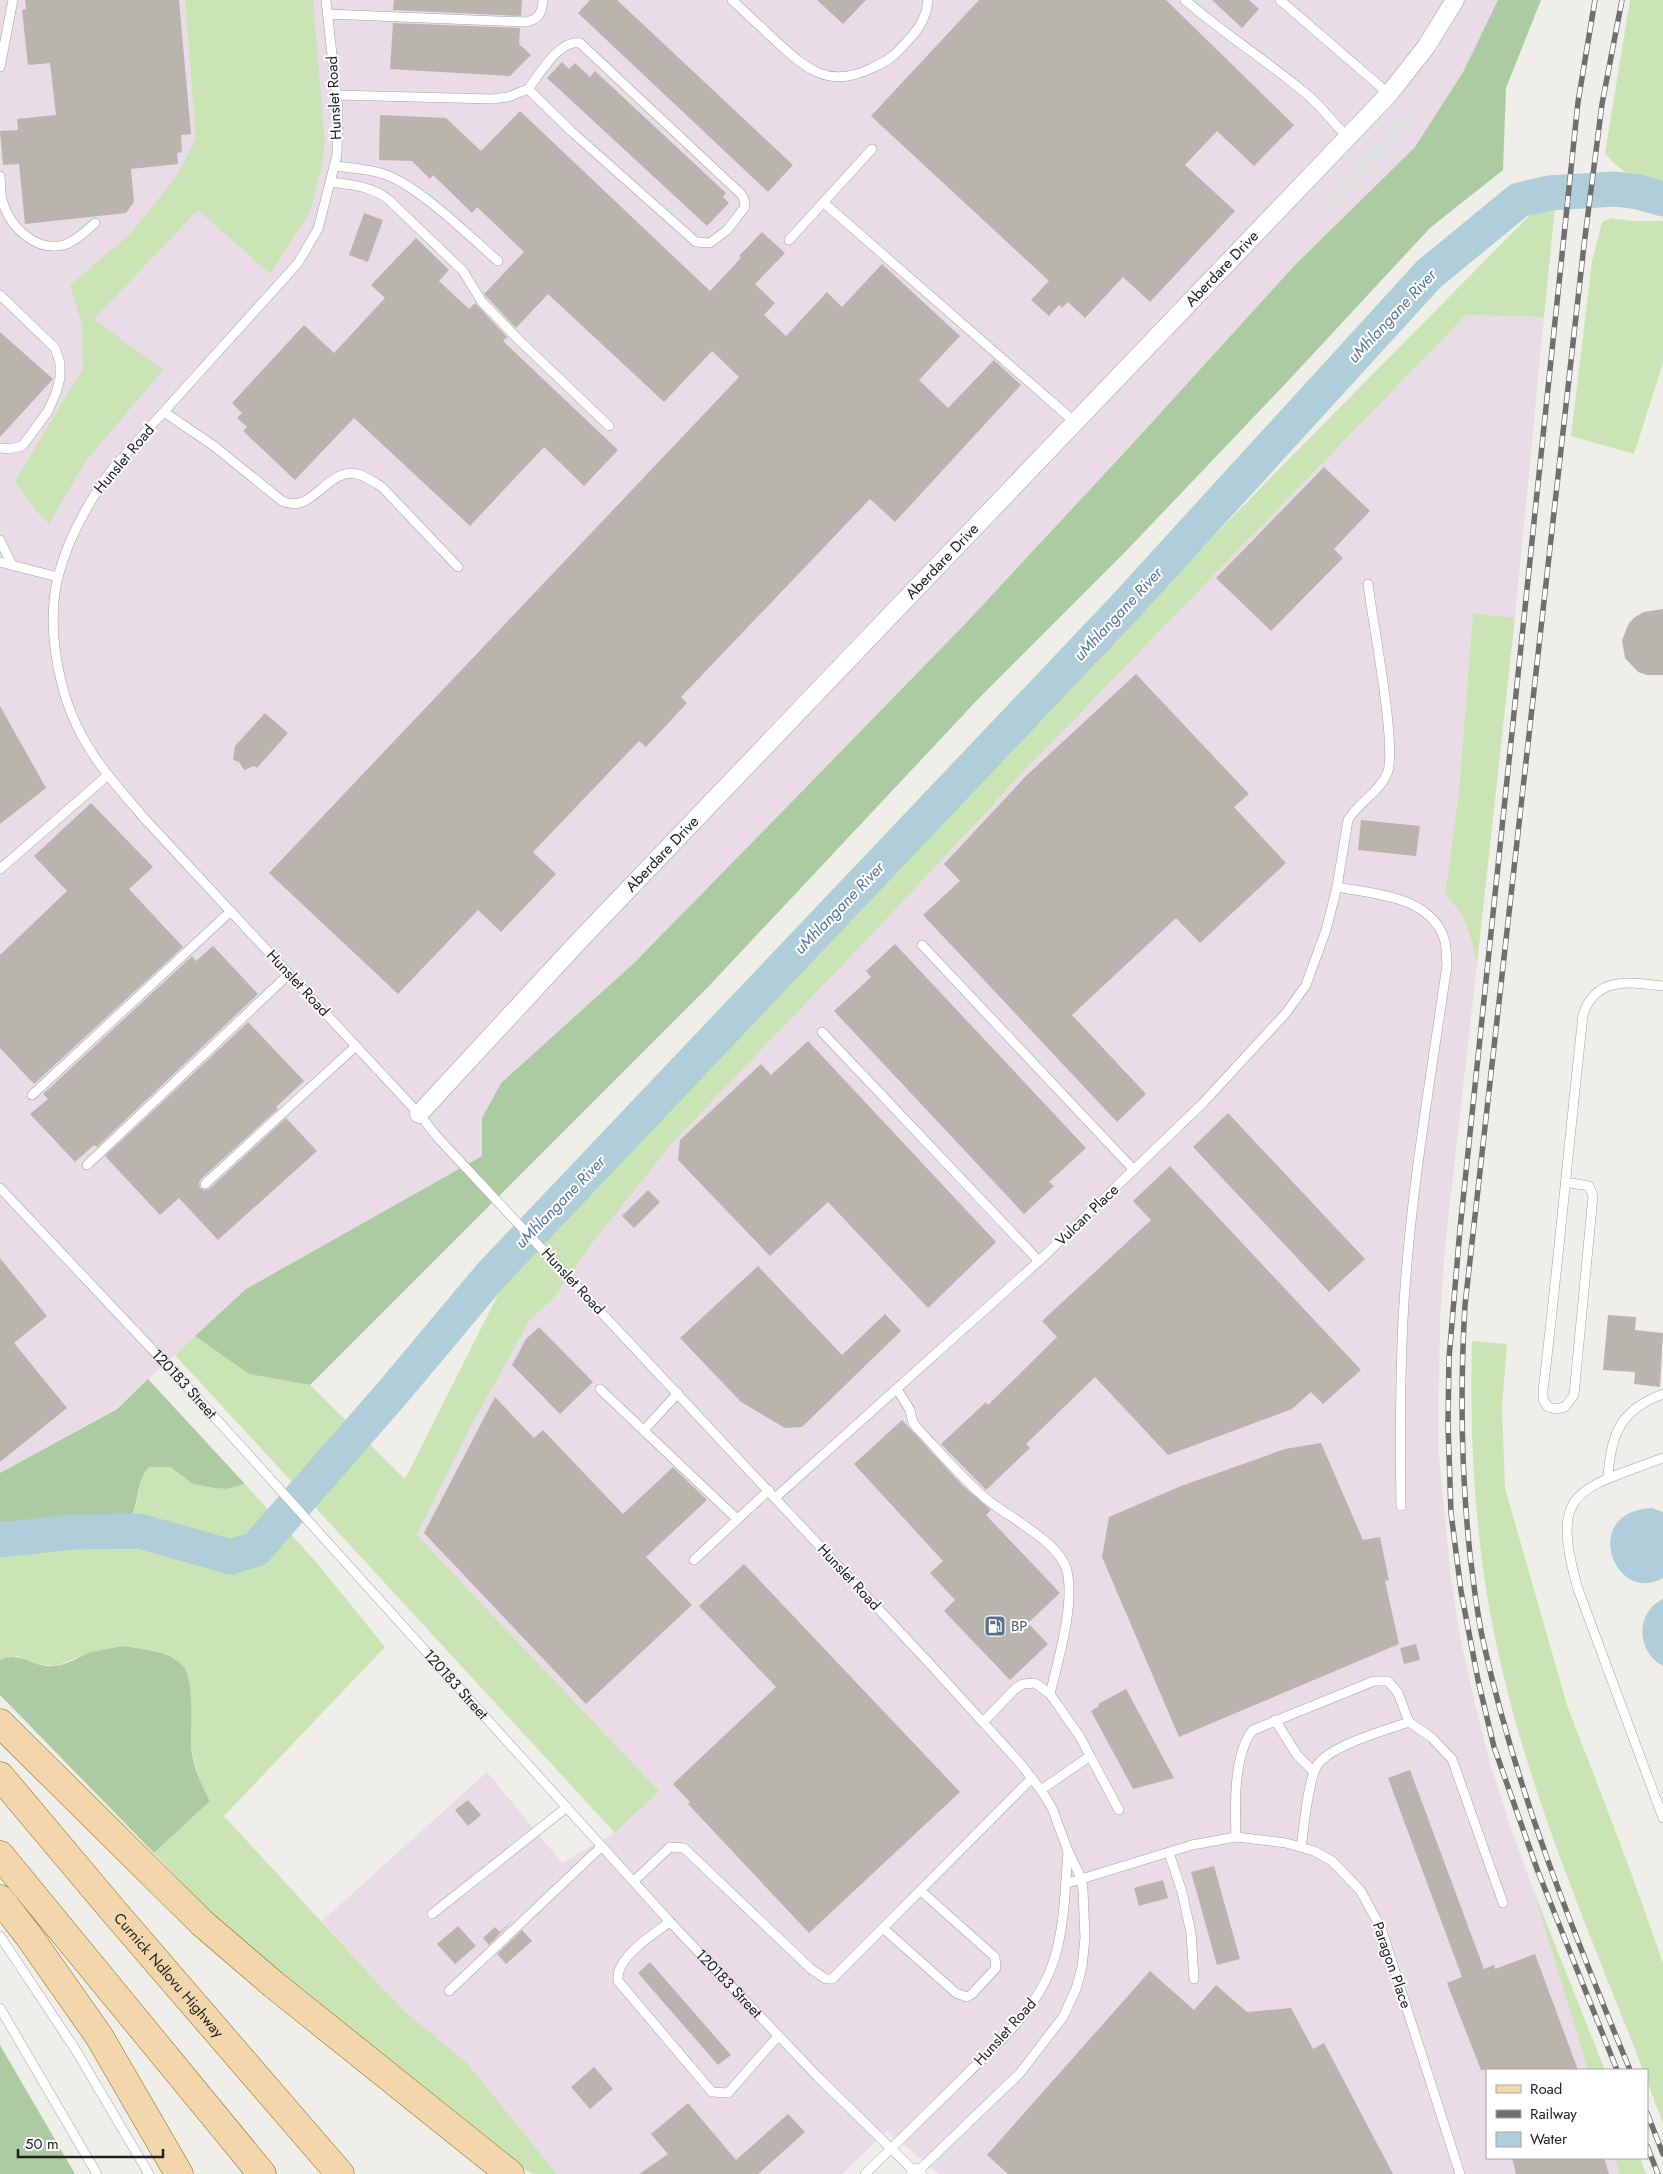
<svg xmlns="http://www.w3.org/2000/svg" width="1663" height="2174" viewBox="0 0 1663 2174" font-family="Jost,sans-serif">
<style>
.industrial{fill:#e9dce6}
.grass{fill:#cbe4b5}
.forest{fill:#adcba2}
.parking{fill:#e1e1e1}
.water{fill:#afced9}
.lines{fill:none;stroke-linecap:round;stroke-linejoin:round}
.river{stroke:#afced9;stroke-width:35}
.building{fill:#bab4af}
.lane-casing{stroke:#a2a2a2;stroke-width:10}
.street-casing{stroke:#a2a2a2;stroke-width:19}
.primary-casing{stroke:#8e6911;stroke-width:29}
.lane{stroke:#fff;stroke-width:9}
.street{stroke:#fff;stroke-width:18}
.primary{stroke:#f3d7ac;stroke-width:28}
.rail-casing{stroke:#6f6f6f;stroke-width:5.5}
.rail{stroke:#fff;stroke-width:4;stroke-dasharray:11;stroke-linecap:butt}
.labels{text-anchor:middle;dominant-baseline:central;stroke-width:4;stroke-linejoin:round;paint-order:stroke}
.street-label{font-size:15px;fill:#212121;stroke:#fff}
.service-label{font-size:15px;fill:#4e5e75;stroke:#fff;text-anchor:start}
.water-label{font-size:16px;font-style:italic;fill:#5477a0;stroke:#fff}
</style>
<rect width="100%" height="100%" fill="#f0eee9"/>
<path class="industrial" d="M0,0H1498L1463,72L1415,147L1294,266L1135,441L965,624L778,816L634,963L501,1083L482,1118V1156L246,1289L117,1408L0,1473Z
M1466,315L1544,317L1515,618L1473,613L1459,791L1445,895L1462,914L1472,942L1477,964L1445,1247L1440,1319L1438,1445L1450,1571L1460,1636L1474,1700L1490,1763L1510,1826L1532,1887L1588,2070H1487V2158H1615L1620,2174H939L887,2131L842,2174H557L467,2063L404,2011L322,1921L487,1772L562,1863L615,1833L659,1791L417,1535L470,1428L531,1318L552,1300L590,1246L674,1141L877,929L1027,768Z"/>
<path class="grass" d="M185,0H313L325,142L322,165L310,212L270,274L198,210L94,319L163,370L85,462L49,524L38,513L15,481L83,368L82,326L70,285L130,234L176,177L196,139Z
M1630,0H1663V186C1640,184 1619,171 1605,153Z
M1555,207L1544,317L1466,315L1027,768L877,929L674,1141L590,1246L552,1300L531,1318L470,1428L417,1535L659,1791L615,1833L175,1355L195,1336L249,1374L310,1385L405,1479L507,1277L698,1079L930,828L1285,463L1529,216Z
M1611,218L1633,221H1663V363L1634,454L1571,436L1592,261L1602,222Z
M1473,613L1515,618L1477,964L1472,942L1462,914L1445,895L1459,791Z
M1472,1341L1507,1344L1502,1407L1505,1488L1567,1705L1628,1864L1663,1963V2123L1647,2081V2070H1643C1592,1938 1534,1807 1502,1669C1476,1561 1469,1452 1472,1341Z
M149,1467H170L193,1484L214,1488L227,1489L245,1484L317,1563L385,1647L224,1816L404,2011L467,2063L557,2174H533L524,2169L319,2008L231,1933L154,1853L210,1801L200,1781L192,1753L189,1679L172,1658L152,1650L122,1646L91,1652L56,1666L35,1664L17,1656L0,1660V1522L130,1520C141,1499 135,1485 149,1467Z
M1532,1887L1605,2070H1588Z
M1615,2158H1640L1646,2174H1620Z"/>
<path class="forest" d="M1498,0H1541L1506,88L1503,170L1430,228L1288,381L1128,549L981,696L709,986L310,1385L249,1374L195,1336L246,1289L482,1156V1118L501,1083L634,963L778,816L965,624L1135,441L1294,266L1415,147L1463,72Z
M148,1379L245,1484L227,1489L214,1488L193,1484L170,1467H149C135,1484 140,1500 130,1520L0,1522V1473L117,1409Z
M122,1646C141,1649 169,1650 183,1666C196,1681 189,1734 192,1754C195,1771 202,1786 210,1801L154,1853L0,1695V1660C23,1650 32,1669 55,1666C67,1665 80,1656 91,1652C101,1650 112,1648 122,1646Z
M0,2045L75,2174H0Z"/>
<path class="parking" d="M1403,114L1415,124L1332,213L1320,202Z"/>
<path class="water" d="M1652,1508L1663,1512V1578C1614,1606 1579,1511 1652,1508Z
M1663,1599V1666C1636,1652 1635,1612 1663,1599Z"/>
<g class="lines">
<path class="river" d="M0,1540L71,1532L139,1531L231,1557L256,1549L394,1391L491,1275L1124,608L1429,274L1519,200L1549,193L1616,189L1638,192L1663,199"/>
</g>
<path class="building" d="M25,0H179L191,134L181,135L182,152L177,153L178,164L131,169L134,202L126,213L25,224L19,164L3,165L0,131L18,130L17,119L56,115L50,63L28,65L22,10L26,9Z
M394,0H522L521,16L393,10Z
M590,0H617L793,165L768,192L578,13Z
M817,0H866L843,24Z
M979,0H1166L1294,125L1254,166L1217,131L1185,165L1235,211L1150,302L1123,277L1085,318L1068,302L1062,308L1059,305L1049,316L1031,300L1049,281L871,116Z
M1212,0H1249L1259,9L1242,28Z
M393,23L520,28L519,44L531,55L510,76L390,69Z
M562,62L569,69L575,63L590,77L595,71L726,193L723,197L729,203L707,226L547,78Z
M520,111L710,291L741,258L739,256L762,232L785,253L755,284L775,303L764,315L786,336L827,292L842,307L882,264L960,336L919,380L948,408L994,360L1021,385L895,522L870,499L681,697L687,703L646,747L639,741L533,852L556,874L501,932L478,910L398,994L269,873L739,377L712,351L664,402L548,294L516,328L484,294L524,252L477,207L472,213L433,175L430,179L412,161L379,160L380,115L446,118L481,151Z
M364,213L383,220L368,262L349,255Z
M416,238L449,270L439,281L469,309L475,303L507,337L503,341L618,450L584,486L544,447L470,526L354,418L295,480L243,431L247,427L237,418L242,413L232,403L304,325L334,353L385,298L371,285Z
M0,332L53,379L0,437Z
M1324,467L1370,511L1334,549L1343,558L1271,631L1216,578Z
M1663,609V675H1647L1638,672L1625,658L1622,640L1629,623L1635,617L1644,612Z
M1136,674L1249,794L1234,807L1286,863L1200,943L1176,918L1072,1015L1146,1094L1117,1122L923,915L960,881L944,864L1027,775Z
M0,706L46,788L0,824Z
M265,713L288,733L257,768L254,766L244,770L239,762L233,760L235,746Z
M91,803L153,867L129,889L183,947L34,1084L0,1048V955L67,891L34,856Z
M1361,820L1420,826L1416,856L1358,850Z
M895,944L1086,1148L1049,1182L1054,1186L1024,1214L834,1011L871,977L866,971Z
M213,946L258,994L97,1147L94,1145L75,1162L30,1114L48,1099L43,1094L192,956L196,961Z
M248,1022L304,1081L276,1107L278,1109L201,1179L199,1183L200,1188L204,1190L209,1189L286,1118L317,1151L218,1240L179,1198L160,1215L105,1156Z
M808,1041L996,1242L928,1308L828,1202L770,1256L678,1160L680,1140L761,1064L771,1075Z
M1228,1113L1365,1259L1329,1292L1193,1147Z
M1170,1166L1361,1370L1323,1404L1311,1392L1292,1409L1168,1455L1095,1377L1026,1444L1030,1448L986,1490L941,1444L986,1402L988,1405L1057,1337L1042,1321L1151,1220L1133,1201Z
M648,1190L660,1202L634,1228L622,1216Z
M0,1258L47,1316L14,1343L67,1408L0,1462Z
M758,1266L842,1355L885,1314L901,1331L802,1427L785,1428L741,1402L680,1338Z
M1608,1315L1636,1317L1635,1330L1663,1333L1660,1387L1634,1384L1635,1372L1603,1370Z
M539,1327L593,1382L560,1414L512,1365L526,1339Z
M495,1397L534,1438L543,1430L623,1514L673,1467L707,1500L646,1557L692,1605L586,1704L424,1533Z
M902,1420L962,1485L991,1510L986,1515L1060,1593L1028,1623L1048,1644L1010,1680L944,1611L955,1600L930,1573L943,1561L854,1464Z
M1321,1443L1363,1540L1380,1537L1389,1580L1385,1581L1399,1644L1179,1737L1102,1557L1109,1517L1181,1486L1285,1449Z
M744,1564L960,1792L809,1933L688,1804L690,1802L673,1784L776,1687L699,1606Z
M1416,1644L1420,1660L1404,1664L1400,1648Z
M1126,1689L1174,1778L1133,1789L1091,1711L1099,1706L1098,1704Z
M1410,1770L1484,1969L1494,1965L1495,1969L1535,1954L1578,2070H1481L1447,1983L1462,1977L1388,1778Z
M468,1800L481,1815L468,1826L455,1810Z
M1214,1866L1240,1959L1217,1965L1191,1872Z
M1163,1880L1168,1898L1139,1906L1134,1888Z
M513,1920L489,1945L483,1938L495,1927L500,1932Z
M458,1926L476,1946L455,1964L437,1944Z
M522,1930L532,1941L506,1964L497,1954Z
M650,1962L731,2055L718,2065L638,1973Z
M1150,1971L1194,2010L1216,1985L1247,2012L1291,2008L1313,2049L1324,2043L1393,2174H1008L987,2155Z
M594,2067L613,2089L590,2109L571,2087Z
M688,2103L736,2160L788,2114L805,2132L758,2174H639L668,2154L651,2134Z
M1512,2158H1604L1609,2174H1516Z"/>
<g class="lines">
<g class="lane-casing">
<g id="lane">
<path d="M326,0L338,109L337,155L318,229L298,263L113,468C89,501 68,537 58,577C46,626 58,692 82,736C98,766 122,792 144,818L419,1114L439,1139L930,1664L1019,1762L1041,1790L1052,1808L1068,1851L1081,1878L1083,1890L1085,1938L1082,1967L1076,1989L1063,2017L1020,2073L915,2174"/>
<path d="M732,0C747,14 762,28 777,42C808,70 829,89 872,68C882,63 890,60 898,51C913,35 926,24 928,0"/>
<path d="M1185,0C1223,33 1266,60 1304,92C1320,105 1333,122 1347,137"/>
<path d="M1280,0L1389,94"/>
<path d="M327,14L525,22C539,20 542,13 543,0"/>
<path d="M0,67L13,0"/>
<path d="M337,95L492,99L508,97L528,89L571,131L696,242L710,243L727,230L745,207L744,199L741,194L580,43C559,39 540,74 528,89"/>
<path d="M335,166C351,168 369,169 384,174C419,186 469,236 498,261"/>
<path d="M0,176C1,185 0,195 3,203C11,228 36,252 64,245C76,241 86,231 95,223"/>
<path d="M331,182C352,185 372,186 389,200L463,271L482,302L519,340L609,426"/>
<path d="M824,203L1076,423"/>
<path d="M789,240L872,149"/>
<path d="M0,295L55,348L60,363V378L56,393L48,411L32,433L22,446L9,449L0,448"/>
<path d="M164,412L214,446L282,501C312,516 327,467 357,474C366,476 374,482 382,487L458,567"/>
<path d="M0,540L12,565"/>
<path d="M0,562L58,577"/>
<path d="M0,869L108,775"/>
<path d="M1337,887C1375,894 1429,896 1444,938C1447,946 1446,957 1447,965C1430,1083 1409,1201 1403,1320C1400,1382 1400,1444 1401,1506"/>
<path d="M922,945L1134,1170"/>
<path d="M822,1032L1039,1261"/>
<path d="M32,1095L231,911"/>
<path d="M87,1165L289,974"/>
<path d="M1565,1182L1589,1186L1593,1196L1574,1395L1565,1407L1556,1409L1548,1407L1543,1399V1391C1558,1266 1569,1141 1583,1015C1595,976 1629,982 1663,986"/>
<path d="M205,1184L356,1046"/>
<path id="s1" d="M0,1188L182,1381L670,1922L818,2077L916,2173"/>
<path d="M600,1389L737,1519"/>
<path d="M897,1389L910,1410L913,1423L918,1429C939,1451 960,1476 984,1497C1005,1516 1060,1541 1067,1571C1075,1604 1058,1661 1050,1694L1080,1737L1090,1756L1041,1790"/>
<path d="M645,1429L678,1393"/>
<path d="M1663,1458C1578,1490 1549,1488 1578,1589L1663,1818"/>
<path d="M1608,1477C1611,1434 1620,1410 1663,1394"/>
<path d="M776,1497L1039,1261L1203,1103L1286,1013L1306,985L1326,930L1337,887L1348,820C1358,803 1379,792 1387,774C1398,749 1372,619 1368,584"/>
<path d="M694,1560L769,1490"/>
<path d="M1275,1720L1297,1755L1314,1772"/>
<path d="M983,1722L1016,1688L1023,1684L1035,1683L1050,1694"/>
<path d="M1090,1756L1119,1810"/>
<path d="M1236,1837C1235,1807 1233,1754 1253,1730L1374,1681H1388L1398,1693L1409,1722L1432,1738L1452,1759L1503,1903"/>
<path d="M1301,1847C1304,1829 1308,1777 1318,1764C1332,1745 1386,1730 1409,1722"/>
<path d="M1169,1853L1182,1892L1191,1933L1194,1979"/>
<path d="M634,1881L670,1847L684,1848L811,1969L826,1979H832L1032,1778"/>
<path d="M1065,1884L1192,1845L1236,1837L1286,1843L1314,1851L1332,1861L1360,1890L1381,1928L1460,2174"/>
<path d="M432,1914L567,1807"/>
<path d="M670,1922C653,1934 615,1958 618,1981L712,2092L728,2093L778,2036"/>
<path d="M884,1929L956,1993L967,1997L972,1994L996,1968L995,1957L921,1891"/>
<path d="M0,1936L75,2049L149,2174"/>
<path d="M449,1991L601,1847"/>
<path d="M0,2008L97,2174"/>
<path d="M865,2174C898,2142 930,2110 963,2078C997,2044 1037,2010 1053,1963C1065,1927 1065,1889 1068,1851"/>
</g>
</g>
<g class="street-casing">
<g id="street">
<path id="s2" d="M419,1114L579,941L1389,94L1426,47L1455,0"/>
<path d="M916,2173L917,2174"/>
</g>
</g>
<g class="primary-casing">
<g id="primary">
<path d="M0,1723L202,1923L273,1984L510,2174"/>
<path id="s3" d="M0,1776L116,1914L340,2174"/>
<path d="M0,1855L262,2174"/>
<path d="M0,1899L28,1935L99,2036L179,2174"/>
</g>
</g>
<use href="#lane" class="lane"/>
<use href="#street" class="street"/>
<use href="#primary" class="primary"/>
<g class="rail-casing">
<path id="rail" d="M1595,0L1578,102L1460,1229L1449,1358L1448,1424L1451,1513L1461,1591L1478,1680L1494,1747L1537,1869L1617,2070
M1622,0L1602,104L1584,245L1465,1305C1460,1389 1461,1471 1470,1555C1474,1585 1477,1616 1484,1645C1517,1792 1573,1932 1630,2070
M1647,2113L1663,2154
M1647,2146L1658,2174"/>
</g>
<use href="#rail" class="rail"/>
</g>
<defs>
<g id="fuel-square" transform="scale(1.125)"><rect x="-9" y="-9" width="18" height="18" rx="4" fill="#5c6f8a" stroke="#fff"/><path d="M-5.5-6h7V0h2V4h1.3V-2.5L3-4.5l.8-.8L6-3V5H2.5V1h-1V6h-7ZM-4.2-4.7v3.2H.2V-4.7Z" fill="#fff"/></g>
</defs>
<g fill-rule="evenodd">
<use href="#fuel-square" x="995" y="1626"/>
</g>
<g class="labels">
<g class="street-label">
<text transform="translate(334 98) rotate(-93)">Hunslet Road</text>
<text stroke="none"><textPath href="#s2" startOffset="1166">Aberdare Drive</textPath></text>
<text transform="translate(124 459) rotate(-50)">Hunslet Road</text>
<text stroke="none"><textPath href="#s2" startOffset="761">Aberdare Drive</textPath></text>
<text stroke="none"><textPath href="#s2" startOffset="356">Aberdare Drive</textPath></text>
<text transform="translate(298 983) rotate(47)">Hunslet Road</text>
<text transform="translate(1087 1215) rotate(-44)">Vulcan Place</text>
<text transform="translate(573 1281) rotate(47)">Hunslet Road</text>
<text stroke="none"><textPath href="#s1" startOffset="269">120183 Street</textPath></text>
<text transform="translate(849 1577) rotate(47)">Hunslet Road</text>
<text stroke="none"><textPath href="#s1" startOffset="674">120183 Street</textPath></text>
<text transform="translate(1392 1965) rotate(71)">Paragon Place</text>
<text stroke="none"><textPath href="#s3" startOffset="261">Curnick Ndlovu Highway</textPath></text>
<text stroke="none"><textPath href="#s1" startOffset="1079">120183 Street</textPath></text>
<text transform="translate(1005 2032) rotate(-48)">Hunslet Road</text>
</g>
<g class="service-label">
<text x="1011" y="1626">BP</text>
</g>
<g class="water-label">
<text transform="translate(1392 316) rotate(-47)">uMhlangane River</text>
<text transform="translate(1118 614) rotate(-47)">uMhlangane River</text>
<text transform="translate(839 908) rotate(-46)">uMhlangane River</text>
<text transform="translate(560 1202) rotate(-46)">uMhlangane River</text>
</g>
</g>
<rect x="1486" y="2069" width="162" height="90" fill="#ffffff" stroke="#a6a6a6"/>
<rect x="1496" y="2085" width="25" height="8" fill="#f3d7ac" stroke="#a6a6a6"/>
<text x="1530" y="2094" font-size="15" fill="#212121">Road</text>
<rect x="1496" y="2110" width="25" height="8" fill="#6f6f6f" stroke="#a6a6a6"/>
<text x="1530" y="2119" font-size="15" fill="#212121">Railway</text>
<rect x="1496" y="2132" width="25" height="15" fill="#afced9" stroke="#a6a6a6"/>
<text x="1530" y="2144" font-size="15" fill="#212121">Water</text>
<path d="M18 2149v8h145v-8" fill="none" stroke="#212121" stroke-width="2.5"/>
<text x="25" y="2149" font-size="15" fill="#212121" stroke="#ffffff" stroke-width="4" paint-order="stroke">50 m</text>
</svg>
